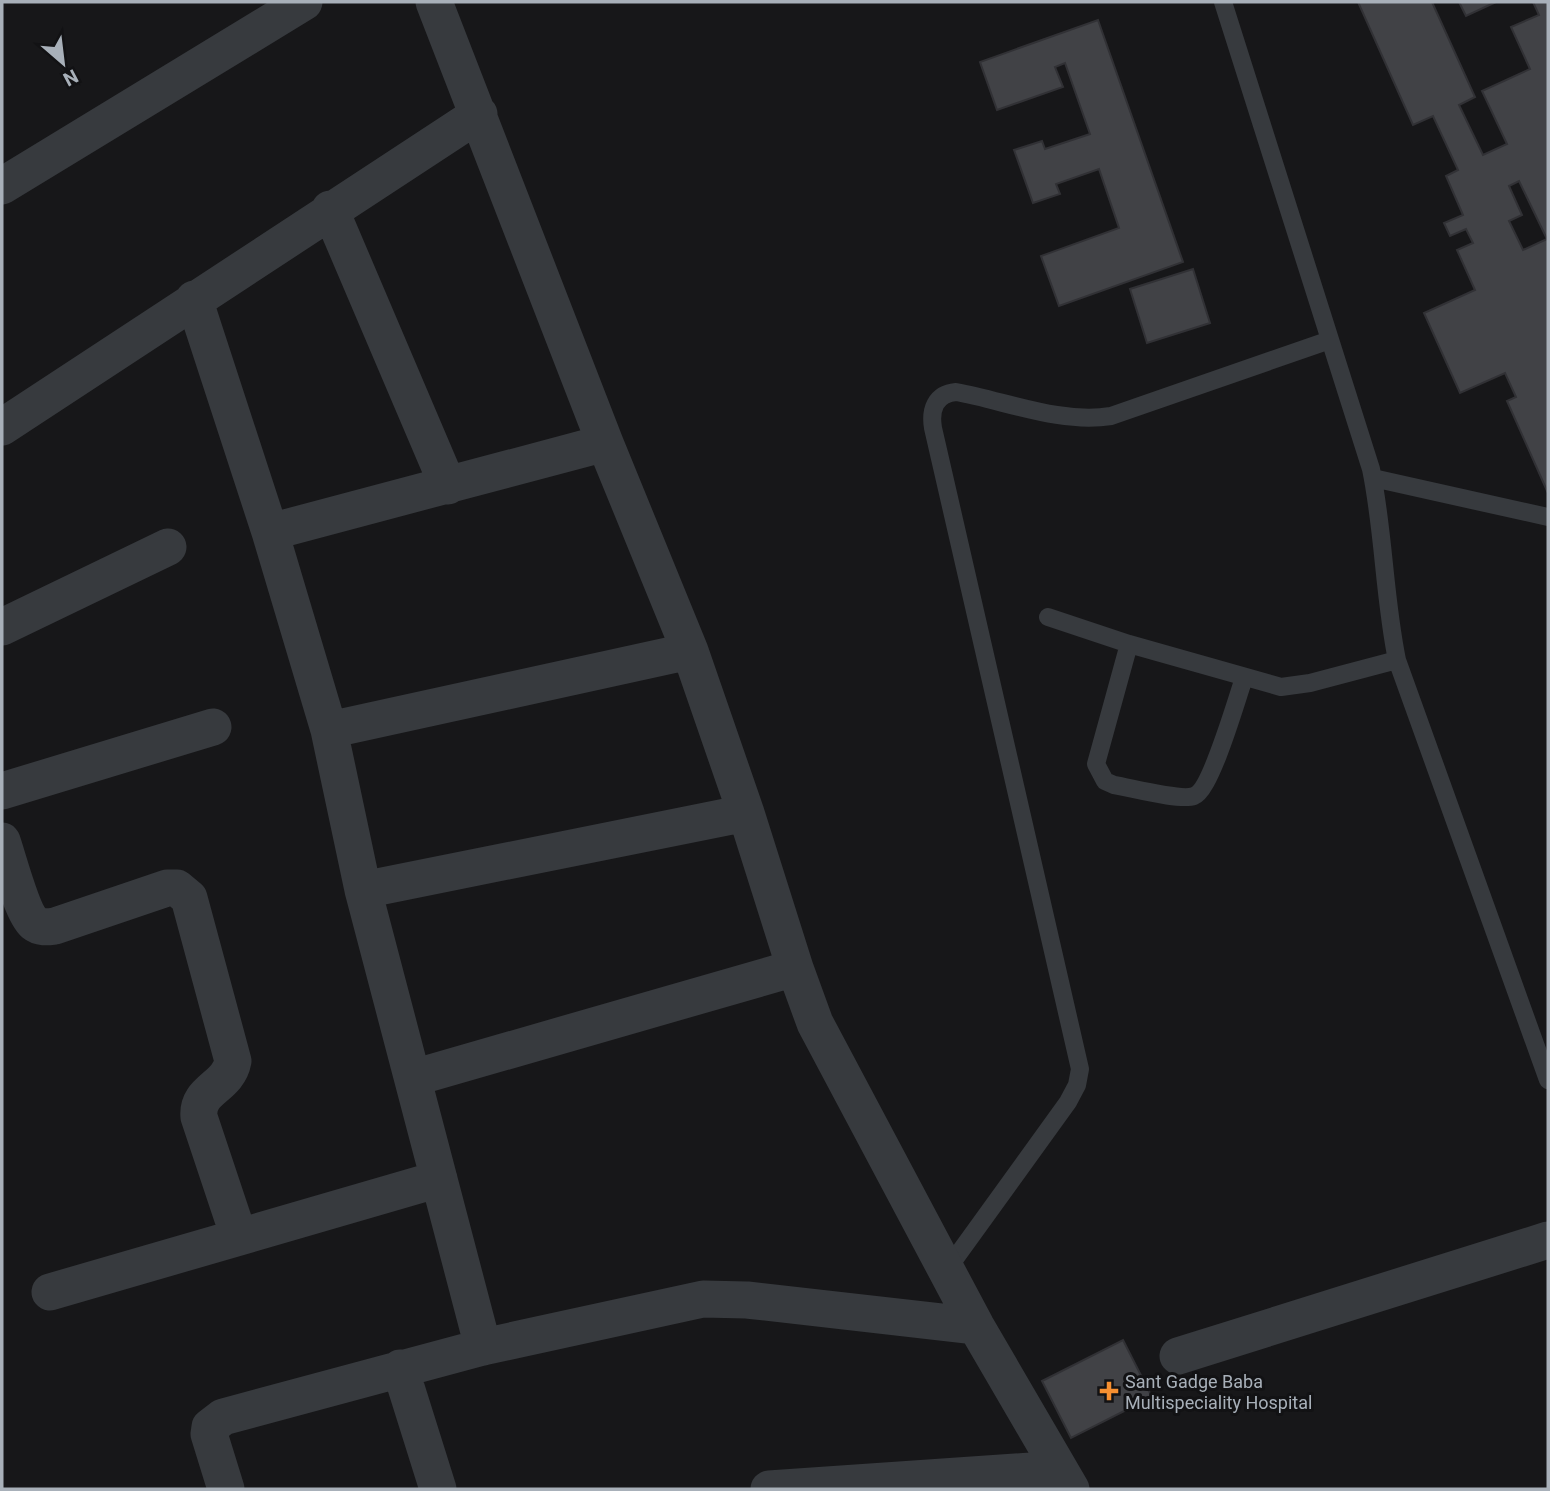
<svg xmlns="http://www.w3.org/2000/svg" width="1550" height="1491" viewBox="0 0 1550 1491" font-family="Roboto,sans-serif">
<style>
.building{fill:#414246;stroke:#313135;stroke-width:2;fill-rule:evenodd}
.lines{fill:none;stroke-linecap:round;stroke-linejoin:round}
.service{stroke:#373a3e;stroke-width:18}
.minor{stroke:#373a3e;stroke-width:37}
.poi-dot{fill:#f79031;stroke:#121214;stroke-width:2.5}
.labels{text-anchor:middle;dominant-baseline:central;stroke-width:6;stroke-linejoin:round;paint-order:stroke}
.poi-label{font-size:18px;fill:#a8b0b9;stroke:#121214;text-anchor:start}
</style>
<rect width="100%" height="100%" fill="#171719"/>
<path class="building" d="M1358,2H1432L1475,97L1459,105L1483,155L1507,144L1482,91L1530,69L1511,27L1539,15L1533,2H1548V493L1507,401L1516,397L1505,373L1460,393L1424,313L1475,290L1457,250L1473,243L1466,229L1450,236L1444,223L1463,215L1446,176L1458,170L1433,116L1413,125ZM1519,181L1547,239L1523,250L1509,221L1522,215L1509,186Z
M1459,2H1496L1466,16Z
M1098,20L1183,262L1059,306L1041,256L1119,228L1099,169L1056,184L1060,194L1033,203L1014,150L1042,141L1045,149L1090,134L1065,63L1055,67L1063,87L997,110L980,62Z
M1193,269L1210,323L1147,343L1130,289Z
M1123,1340L1152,1397L1071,1438L1042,1381Z"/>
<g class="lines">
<path class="service" d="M1223,2L1371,469C1384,532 1384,597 1397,660L1548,1080
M1373,478L1548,517
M1048,617L1129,644L1281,687L1310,683L1397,660
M1129,644L1096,764L1105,781L1114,785C1132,788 1180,801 1194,796C1211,790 1237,698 1244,678
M946,1271L1068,1102L1077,1085L1080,1069L933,428C930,410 935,394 956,392C1006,401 1060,424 1111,416L1330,340"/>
<path class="minor" d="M434,2L605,443L690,651L746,813L795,968L815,1023L976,1326L1071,1489
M2,186L304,2
M330,209L448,486
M194,299L270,532L329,730L363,890L483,1347
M2,427L479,114
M270,532L605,443
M2,627L168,547
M329,730L690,651
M2,791L213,727
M2,841C8,858 22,913 34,923C40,928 47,927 55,926L167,888H177L189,898L233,1061C228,1088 196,1089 199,1117L239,1237
M363,890L746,813
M413,1078L795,968
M50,1292L439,1179
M1178,1356L1548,1240
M400,1368L438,1489
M226,1489L209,1434L210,1427L223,1417L483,1347L703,1299L747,1300L976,1326
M769,1489L1059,1469"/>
</g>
<path class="poi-dot" d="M1105.5 1380.5h7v7h7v7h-7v7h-7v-7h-7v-7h7z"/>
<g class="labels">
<g class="poi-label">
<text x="1125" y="1381">Sant Gadge Baba<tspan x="1125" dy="21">Multispeciality Hospital</tspan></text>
</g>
</g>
<rect width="1550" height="1491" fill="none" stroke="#a8b0b9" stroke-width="7"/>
<g transform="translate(63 63) rotate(152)" stroke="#121214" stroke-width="5" paint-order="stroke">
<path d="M0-5L12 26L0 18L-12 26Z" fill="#a8b0b9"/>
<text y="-10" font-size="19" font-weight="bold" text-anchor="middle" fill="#a8b0b9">N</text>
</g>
</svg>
